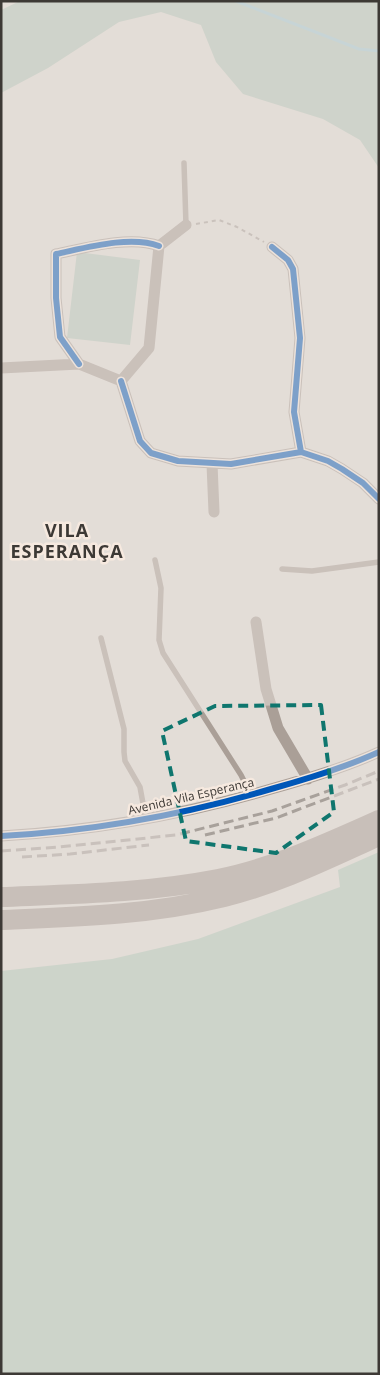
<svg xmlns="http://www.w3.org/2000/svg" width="380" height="1375" viewBox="0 0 380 1375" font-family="'Open Sans',sans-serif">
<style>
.green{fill:#b6c8bc}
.forest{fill:#b2cabb}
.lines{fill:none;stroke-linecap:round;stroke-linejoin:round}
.stream{stroke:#a5cad4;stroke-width:3}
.path{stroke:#aaa29c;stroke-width:2;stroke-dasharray:4 4;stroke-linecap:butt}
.service{stroke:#aa9f97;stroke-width:5.5}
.minor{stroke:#aa9f97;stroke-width:11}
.motorway{stroke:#a79c95;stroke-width:20}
.rail{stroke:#a8a19b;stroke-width:3;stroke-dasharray:10 5;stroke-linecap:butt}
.cycleway-casing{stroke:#f6e9df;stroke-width:9}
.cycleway{stroke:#0057b8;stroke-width:6}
.marked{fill:none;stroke:#0f766e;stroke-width:4;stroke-dasharray:10 6;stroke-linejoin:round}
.labels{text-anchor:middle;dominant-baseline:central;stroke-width:5;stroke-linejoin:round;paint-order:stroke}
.street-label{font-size:12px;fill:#3d3935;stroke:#f6e9df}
.district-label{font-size:18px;font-weight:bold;letter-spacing:1px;fill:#3d3935;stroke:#f6e9df}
</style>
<rect width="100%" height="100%" fill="#e3ddd7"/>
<path class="green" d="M20,1H379V168L360,140L323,119L243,94L216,62L201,25L161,12L119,22L48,68L1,93V10Z
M77,252L140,260L130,345L67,338Z"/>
<path class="forest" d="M379,852V1374H1V971L112,959L198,939L340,887L338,870Z"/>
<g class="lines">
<path class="stream" d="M236,1L359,49L379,51"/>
<path class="path" d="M196,224L219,220L237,227L264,242"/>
<path class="service" d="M184,163L186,225
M155,560L161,588L159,640L163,653L241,775L251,795
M282,569L312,571L379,562
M101,638L124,729V752L125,761L140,787L146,820"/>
<path class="minor" d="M272,247L288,260L293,269L300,338L294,412L301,452
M79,364L60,337L56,298V254C85,248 130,235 159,246
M1,368L79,364L121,381L149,348L159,246L186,225
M121,381L140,441L151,453L178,461L231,464L301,452L328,461L342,469L363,483L379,499
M212,464L214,512
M256,622L266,689L278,728L308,779
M1,836C93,831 183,815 271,789C307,779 344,768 379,752"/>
<path class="motorway" d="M1,897C74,894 146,893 218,879C274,868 327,843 379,820
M1,920C76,917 151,915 224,897C278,884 328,859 379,836"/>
<path class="rail" d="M205,835L276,818L379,779
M1,851L59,847L176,835L272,811L345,785L379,771
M22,857L70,854L149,845"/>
<g class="cycleway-casing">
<path id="cycleway" d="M272,247L288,260L293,269L300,338L294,412L301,452
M79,364L60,337L56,298V254C85,248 130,235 159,246
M121,381L140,441L151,453L178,461L231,464L301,452L328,461L342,469L363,483L379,499
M1,836C93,831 183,815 271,789C307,779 344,768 379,752"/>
</g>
<use href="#cycleway" class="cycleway"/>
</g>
<path d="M0 0H380V1375H0ZM321,705L334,812L276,853L186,841L162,731L215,706Z" fill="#e3ddd7" fill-opacity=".55" fill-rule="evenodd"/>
<path class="marked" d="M321,705L334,812L276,853L186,841L162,731L215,706Z"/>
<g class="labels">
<g class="street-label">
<text transform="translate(191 796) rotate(-13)">Avenida Vila Esperança</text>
</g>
<g class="district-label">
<text x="67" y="530">VILA<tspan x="67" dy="21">ESPERANÇA</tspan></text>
</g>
</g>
<rect width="380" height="1375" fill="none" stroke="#3d3935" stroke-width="5"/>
</svg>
